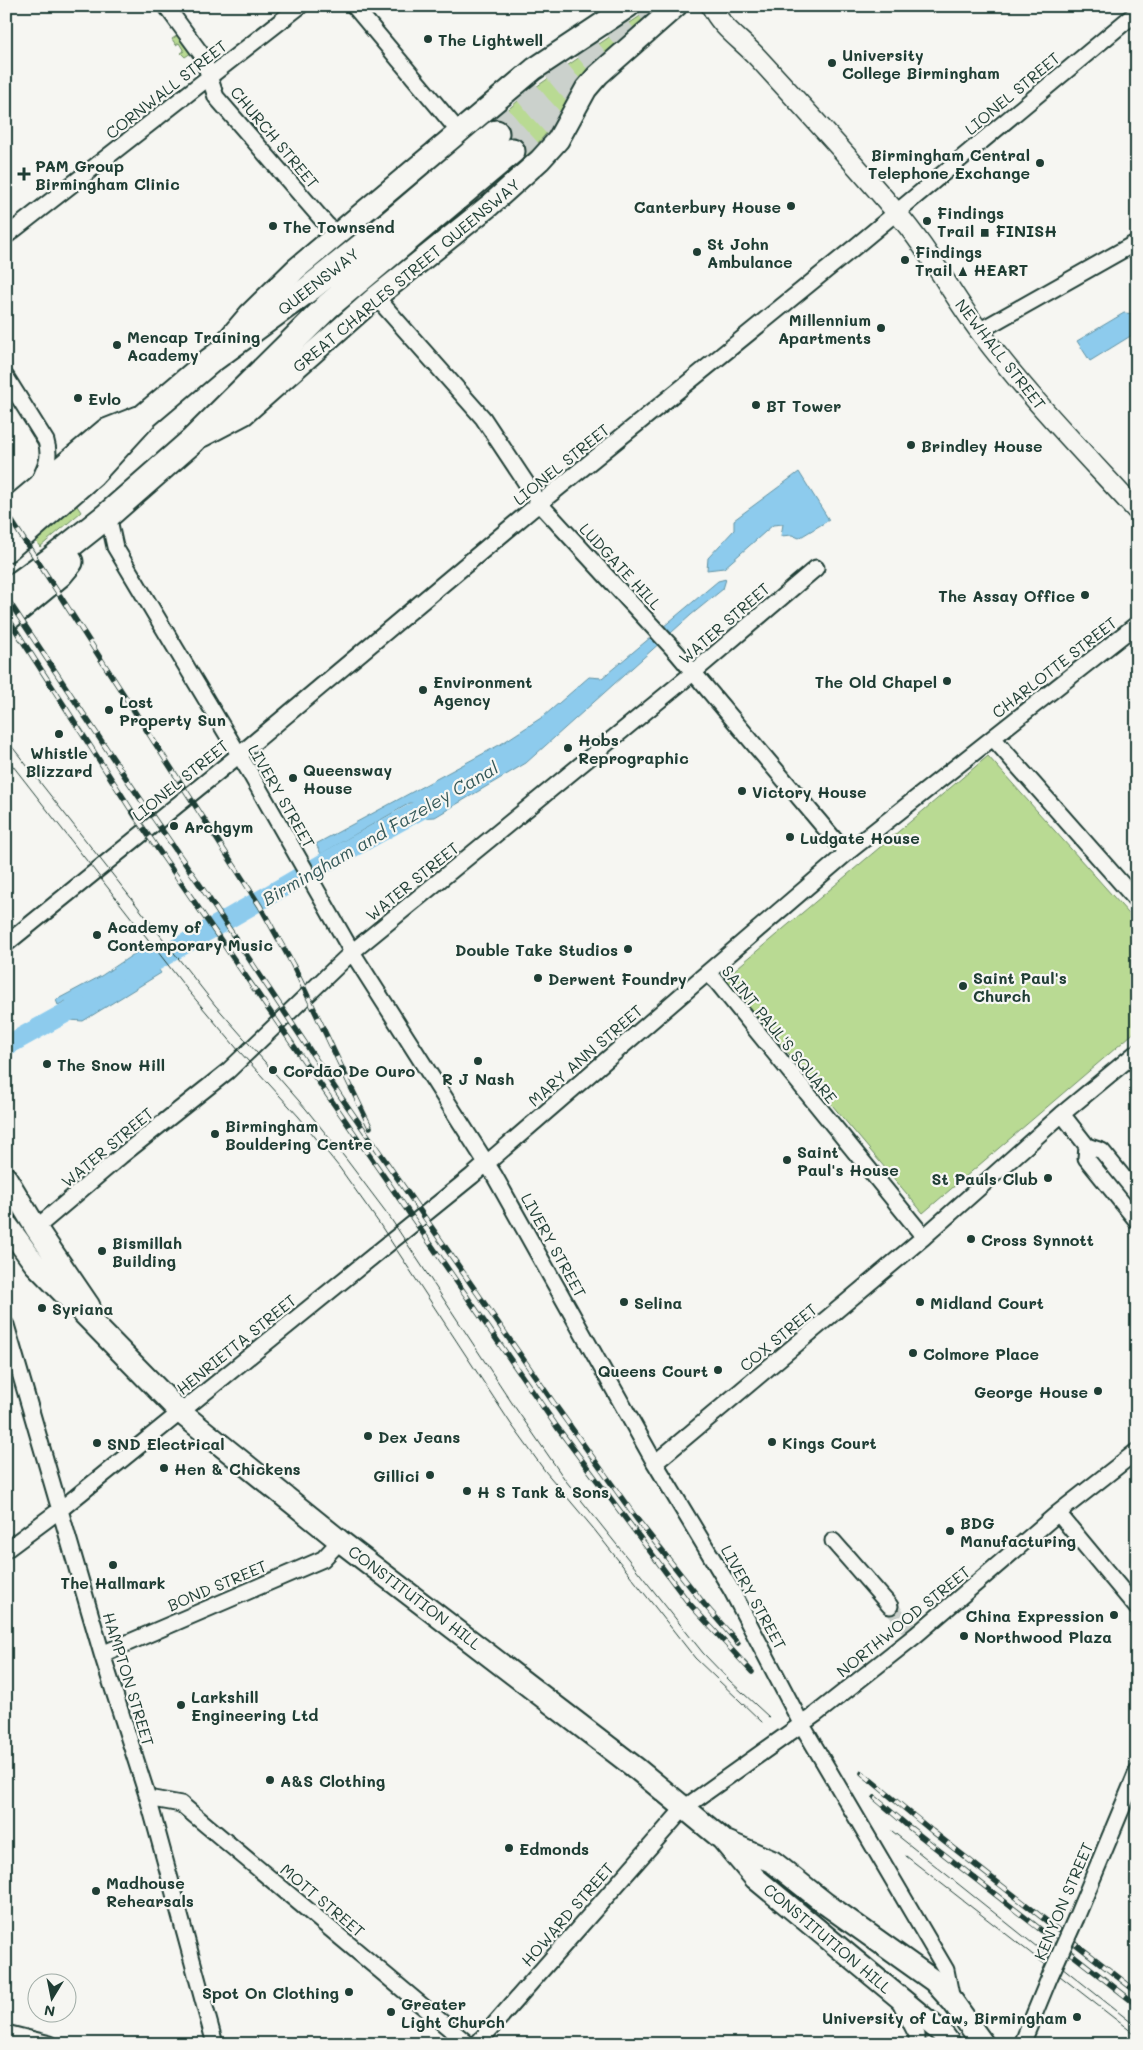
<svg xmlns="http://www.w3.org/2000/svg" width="1143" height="2050" viewBox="0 0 1143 2050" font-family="Mali,sans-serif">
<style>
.green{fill:#b9da93;stroke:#6c8c64}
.water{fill:#8dcbed;stroke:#6192a3}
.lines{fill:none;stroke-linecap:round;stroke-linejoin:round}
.canal{stroke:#8dcbed;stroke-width:20}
.minor-tunnel{stroke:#cbd1cc;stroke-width:15;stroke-dasharray:15 8;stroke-linecap:butt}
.trunk-tunnel{stroke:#cbd1cc;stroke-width:25;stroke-dasharray:25 12;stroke-linecap:butt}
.minor-casing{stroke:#1f3d34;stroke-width:19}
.tertiary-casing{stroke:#1f3d34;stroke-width:22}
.secondary-casing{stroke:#1f3d34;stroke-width:25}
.trunk-casing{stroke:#1f3d34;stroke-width:29}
.minor{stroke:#f6f6f2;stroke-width:15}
.tertiary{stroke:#f6f6f2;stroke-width:19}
.secondary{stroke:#f6f6f2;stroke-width:21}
.trunk{stroke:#f6f6f2;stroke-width:25}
.tram{stroke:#1f3d34;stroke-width:1}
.rail-casing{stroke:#1f3d34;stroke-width:5.5}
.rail{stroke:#f6f6f2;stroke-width:4;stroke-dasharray:11;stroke-linecap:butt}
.minor-bridge-casing{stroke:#1f3d34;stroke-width:19;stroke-linecap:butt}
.minor-bridge{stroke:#f6f6f2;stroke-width:15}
.poi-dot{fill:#1f3d34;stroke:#f6f6f2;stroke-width:2}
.labels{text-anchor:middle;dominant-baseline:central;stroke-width:4.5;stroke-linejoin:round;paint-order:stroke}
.poi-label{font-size:16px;font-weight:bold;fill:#1f3d34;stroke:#f6f6f2;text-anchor:start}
.street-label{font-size:16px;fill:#1f3d34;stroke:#f6f6f2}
.water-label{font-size:18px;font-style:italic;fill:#355959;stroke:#f6f6f2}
</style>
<rect width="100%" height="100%" fill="#f6f6f2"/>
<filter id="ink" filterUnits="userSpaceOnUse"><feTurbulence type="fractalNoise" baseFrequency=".02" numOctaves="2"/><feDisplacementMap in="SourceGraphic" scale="10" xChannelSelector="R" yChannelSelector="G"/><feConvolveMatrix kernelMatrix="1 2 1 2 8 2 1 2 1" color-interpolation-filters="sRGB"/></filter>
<g filter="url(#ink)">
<path class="green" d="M652,8L654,10C624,36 593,62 570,95C566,101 563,109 559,115C550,131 537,144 525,157L495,121L527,93Z
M178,35L191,53L185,57L181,53L184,51L179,43L176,45L172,39Z
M75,503L81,512L40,547L33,537Z
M988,756L1137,923V1030L923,1213L725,978Z"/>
<path class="water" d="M1124,313L1137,314V332L1090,361L1077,341Z
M799,472L829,520L799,538L792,535L781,536L783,524L773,525L724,568L707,570L708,558L734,530V520Z
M726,579L723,589L691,615L526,763L435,817L407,818L419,804L410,803L321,854L316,844L501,744L544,716L589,677L602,678L718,581Z
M143,948L161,973L83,1021L55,1019L67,1004L66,1001L58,1005L56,1000L101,976Z"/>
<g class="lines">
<path class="canal" d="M131,975L326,862L429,805
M6,1046L78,1006"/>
<path class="minor-tunnel" d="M890,1606L909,1629"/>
<path class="trunk-tunnel" d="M496,133L650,6
M512,151L592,78"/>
<g class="minor-casing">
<path id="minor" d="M166,6L202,55L216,97L326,224L337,234
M354,6L460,133
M6,236L300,6
M376,297L483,418L540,504L677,653L834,839L848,852
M979,331L1137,242
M6,377L46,441C51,457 46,467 39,481
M108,515L115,547L250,773L352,952L494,1175L655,1463L732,1591L802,1725L946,1970L952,2000
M1137,624L848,852L707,973L717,982L924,1237L1062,1114L1137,1052
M993,738L1137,901
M6,944L239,755L530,511L856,246L1137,12
M1062,1114L1087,1146L1102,1151L1137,1194
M1087,1146L1086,1158L1137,1221
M36,1228L121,1156L228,1071L352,952L694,672L816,568
M6,1325L102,1654L148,1798L215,2044
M655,1463L924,1237
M1058,1513L1137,1608
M833,1541L890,1606
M6,1550L61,1509L472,1176L707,973
M102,1654L323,1559L340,1541
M148,1798L181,1804L468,2044
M1076,1918L1137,1772
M900,2002L917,2035V2044
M6,2033L50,2044
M477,2044L684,1808L816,1714L916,1635L1058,1513L1137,1451
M1022,2044L1050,1976"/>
</g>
<g class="tertiary-casing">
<path id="tertiary" d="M711,6C722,29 742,40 759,59C805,109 851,159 895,211C928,248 950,292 980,332C1027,395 1083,452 1137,511"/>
</g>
<g class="secondary-casing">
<path id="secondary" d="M226,342L249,315L296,269L534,69L629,6
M202,436L244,414L376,297L490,205L540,160L558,140L586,89L598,75L676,6
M6,1178L36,1228L89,1306
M6,1224L35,1264L180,1412L340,1541L637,1769L722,1839L755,1878L941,2032L950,2044
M727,1842L773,1862L826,1904L934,1981L953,2002L983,2044"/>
</g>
<g class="trunk-casing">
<path id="trunk" d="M6,516L106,432L139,419
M6,549L92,474L145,416L210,361L310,288L388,225L496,133
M6,593L50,561L108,515L191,442L328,306L512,151
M6,619L60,574L70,562"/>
</g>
<use href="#minor" class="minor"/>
<use href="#tertiary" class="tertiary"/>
<use href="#secondary" class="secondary"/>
<use href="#trunk" class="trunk"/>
<path class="tram" d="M6,739L215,1005L306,1109L346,1159L389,1216L512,1403L566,1481L703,1653L730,1681L769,1717
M6,757L186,988L239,1051L299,1117L339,1167L379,1223L511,1424L545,1471L593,1528L695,1658L762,1722
M892,1831L1137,2027
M906,1856L1137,2036"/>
<g class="rail-casing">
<path id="rail" d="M6,512L260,906L293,965L370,1127
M6,597L126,778L200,885L341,1097L553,1402L636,1518L704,1604L738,1643
M6,615L137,819L557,1427L688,1602L752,1672
M862,1773L932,1831L1137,1992
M875,1798L909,1827L1137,2005"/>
</g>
<use href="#rail" class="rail"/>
<g class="minor-bridge-casing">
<path id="minor-bridge" d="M1050,1976L1076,1918"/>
</g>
<use href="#minor-bridge" class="minor-bridge"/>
</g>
</g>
<g class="poi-dot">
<circle cx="428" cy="39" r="5"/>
<circle cx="832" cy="63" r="5"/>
<circle cx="1040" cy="163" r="5"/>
<path d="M21.5 166.5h5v5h5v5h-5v5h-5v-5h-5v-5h5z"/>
<circle cx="791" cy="206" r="5"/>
<circle cx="927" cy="221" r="5"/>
<circle cx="273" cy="226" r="5"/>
<circle cx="697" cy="252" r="5"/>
<circle cx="905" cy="260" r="5"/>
<circle cx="881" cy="328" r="5"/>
<circle cx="117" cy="345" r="5"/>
<circle cx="78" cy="398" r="5"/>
<circle cx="756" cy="405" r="5"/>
<circle cx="911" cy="445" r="5"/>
<circle cx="1085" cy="595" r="5"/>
<circle cx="947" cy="681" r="5"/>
<circle cx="423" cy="690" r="5"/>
<circle cx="109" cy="710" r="5"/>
<circle cx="59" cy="734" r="5"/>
<circle cx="568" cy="748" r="5"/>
<circle cx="293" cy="778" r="5"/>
<circle cx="742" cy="791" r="5"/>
<circle cx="174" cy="826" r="5"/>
<circle cx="790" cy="837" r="5"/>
<circle cx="97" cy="935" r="5"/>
<circle cx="628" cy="949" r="5"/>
<circle cx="538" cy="978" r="5"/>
<circle cx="963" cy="986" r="5"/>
<circle cx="478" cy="1061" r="5"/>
<circle cx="47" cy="1064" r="5"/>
<circle cx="273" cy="1070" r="5"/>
<circle cx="215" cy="1134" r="5"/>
<circle cx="787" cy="1160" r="5"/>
<circle cx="1048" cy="1178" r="5"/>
<circle cx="971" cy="1239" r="5"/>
<circle cx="102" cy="1251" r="5"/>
<circle cx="624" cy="1302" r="5"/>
<circle cx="920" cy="1302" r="5"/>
<circle cx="42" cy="1308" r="5"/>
<circle cx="913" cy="1353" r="5"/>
<circle cx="718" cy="1370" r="5"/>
<circle cx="1098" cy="1391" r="5"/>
<circle cx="368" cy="1436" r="5"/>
<circle cx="772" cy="1442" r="5"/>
<circle cx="97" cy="1443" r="5"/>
<circle cx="164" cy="1468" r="5"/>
<circle cx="430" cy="1475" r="5"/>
<circle cx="467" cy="1491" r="5"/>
<circle cx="950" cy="1531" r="5"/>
<circle cx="113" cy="1565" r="5"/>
<circle cx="1114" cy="1615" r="5"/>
<circle cx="964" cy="1636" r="5"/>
<circle cx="181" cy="1705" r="5"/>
<circle cx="270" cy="1780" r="5"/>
<circle cx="509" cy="1848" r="5"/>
<circle cx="96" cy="1891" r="5"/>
<circle cx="349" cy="1992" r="5"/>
<circle cx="391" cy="2012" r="5"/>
<circle cx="1077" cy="2017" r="5"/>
</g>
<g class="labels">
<g class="poi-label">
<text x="438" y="39">The Lightwell</text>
<text x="842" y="54">University<tspan x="842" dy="18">College Birmingham</tspan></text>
<text x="1030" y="154" text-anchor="end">Birmingham Central<tspan x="1030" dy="18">Telephone Exchange</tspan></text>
<text x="35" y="165">PAM Group<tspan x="35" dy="18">Birmingham Clinic</tspan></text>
<text x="781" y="206" text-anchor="end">Canterbury House</text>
<text x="937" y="212">Findings<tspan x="937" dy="18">Trail ■ FINISH</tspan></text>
<text x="283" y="226">The Townsend</text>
<text x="707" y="243">St John<tspan x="707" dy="18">Ambulance</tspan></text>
<text x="915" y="251">Findings<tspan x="915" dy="18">Trail ▲ HEART</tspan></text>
<text x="871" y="319" text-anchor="end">Millennium<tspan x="871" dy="18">Apartments</tspan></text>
<text x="127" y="336">Mencap Training<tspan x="127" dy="18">Academy</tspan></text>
<text x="88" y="398">Evlo</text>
<text x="766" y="405">BT Tower</text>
<text x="921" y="445">Brindley House</text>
<text x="1075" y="595" text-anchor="end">The Assay Office</text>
<text x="433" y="681">Environment<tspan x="433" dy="18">Agency</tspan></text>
<text x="937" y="681" text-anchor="end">The Old Chapel</text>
<text x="119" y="701">Lost<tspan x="119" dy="18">Property Sun</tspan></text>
<text x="578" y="739">Hobs<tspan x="578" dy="18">Reprographic</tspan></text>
<text x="59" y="752" text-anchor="middle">Whistle<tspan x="59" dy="18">Blizzard</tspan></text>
<text x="303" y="769">Queensway<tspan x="303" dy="18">House</tspan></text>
<text x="752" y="791">Victory House</text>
<text x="184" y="826">Archgym</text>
<text x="800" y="837">Ludgate House</text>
<text x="107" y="926">Academy of<tspan x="107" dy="18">Contemporary Music</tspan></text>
<text x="618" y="949" text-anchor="end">Double Take Studios</text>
<text x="973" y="977">Saint Paul's<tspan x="973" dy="18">Church</tspan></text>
<text x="548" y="978">Derwent Foundry</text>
<text x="57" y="1064">The Snow Hill</text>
<text x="283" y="1070">Cordão De Ouro</text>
<text x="478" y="1078" text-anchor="middle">R J Nash</text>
<text x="225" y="1125">Birmingham<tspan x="225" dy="18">Bouldering Centre</tspan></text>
<text x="797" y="1151">Saint<tspan x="797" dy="18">Paul's House</tspan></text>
<text x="1038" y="1178" text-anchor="end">St Pauls Club</text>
<text x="981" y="1239">Cross Synnott</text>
<text x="112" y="1242">Bismillah<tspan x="112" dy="18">Building</tspan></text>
<text x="634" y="1302">Selina</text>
<text x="930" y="1302">Midland Court</text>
<text x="52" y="1308">Syriana</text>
<text x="923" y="1353">Colmore Place</text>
<text x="708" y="1370" text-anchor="end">Queens Court</text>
<text x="1088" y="1391" text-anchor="end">George House</text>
<text x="378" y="1436">Dex Jeans</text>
<text x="782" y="1442">Kings Court</text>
<text x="107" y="1443">SND Electrical</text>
<text x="174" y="1468">Hen &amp; Chickens</text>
<text x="420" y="1475" text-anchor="end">Gillici</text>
<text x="477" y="1491">H S Tank &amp; Sons</text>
<text x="960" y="1522">BDG<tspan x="960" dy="18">Manufacturing</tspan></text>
<text x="113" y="1582" text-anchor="middle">The Hallmark</text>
<text x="1104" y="1615" text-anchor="end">China Expression</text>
<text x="974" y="1636">Northwood Plaza</text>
<text x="191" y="1696">Larkshill<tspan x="191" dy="18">Engineering Ltd</tspan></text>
<text x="280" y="1780">A&amp;S Clothing</text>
<text x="519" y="1848">Edmonds</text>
<text x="106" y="1882">Madhouse<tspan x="106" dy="18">Rehearsals</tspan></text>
<text x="339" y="1992" text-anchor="end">Spot On Clothing</text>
<text x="401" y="2003">Greater<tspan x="401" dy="18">Light Church</tspan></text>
<text x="1067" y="2017" text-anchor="end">University of Law, Birmingham</text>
</g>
<g class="street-label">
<text transform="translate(166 89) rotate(-38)">CORNWALL STREET</text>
<text transform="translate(1012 93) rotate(-40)">LIONEL STREET</text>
<text transform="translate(275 137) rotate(50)">CHURCH STREET</text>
<text transform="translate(406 275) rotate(-40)">GREAT CHARLES STREET QUEENSWAY</text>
<text transform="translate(318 281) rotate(-38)">QUEENSWAY</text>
<text transform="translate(1001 354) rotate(52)">NEWHALL STREET</text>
<text transform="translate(561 464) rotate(-39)">LIONEL STREET</text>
<text transform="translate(621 566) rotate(47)">LUDGATE HILL</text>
<text transform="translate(724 623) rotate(-41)">WATER STREET</text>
<text transform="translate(1054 667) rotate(-38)">CHARLOTTE STREET</text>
<text transform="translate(180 780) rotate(-39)">LIONEL STREET</text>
<text transform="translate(282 796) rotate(60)">LIVERY STREET</text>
<text transform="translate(412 881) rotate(-39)">WATER STREET</text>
<text transform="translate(780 1034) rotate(51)">SAINT PAUL'S SQUARE</text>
<text transform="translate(585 1055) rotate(-41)">MARY ANN STREET</text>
<text transform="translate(107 1147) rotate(-40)">WATER STREET</text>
<text transform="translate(554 1245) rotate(61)">LIVERY STREET</text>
<text transform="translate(778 1337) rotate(-40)">COX STREET</text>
<text transform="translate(236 1344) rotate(-39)">HENRIETTA STREET</text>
<text transform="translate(217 1585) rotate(-23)">BOND STREET</text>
<text transform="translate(415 1597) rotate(37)">CONSTITUTION HILL</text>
<text transform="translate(754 1597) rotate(61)">LIVERY STREET</text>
<text transform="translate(903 1621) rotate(-39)">NORTHWOOD STREET</text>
<text transform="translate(129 1679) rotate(73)">HAMPTON STREET</text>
<text transform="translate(323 1900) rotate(40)">MOTT STREET</text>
<text transform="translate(1063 1901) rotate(-67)">KENYON STREET</text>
<text transform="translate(567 1914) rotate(-49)">HOWARD STREET</text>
<text transform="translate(828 1938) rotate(40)">CONSTITUTION HILL</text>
</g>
<g class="water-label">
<text transform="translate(380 833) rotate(-30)">Birmingham and Fazeley Canal</text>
</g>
</g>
<rect width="1143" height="2050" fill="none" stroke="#f6f6f2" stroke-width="25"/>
<rect x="12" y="12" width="1118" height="2025" fill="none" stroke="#1f3d34" stroke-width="2" filter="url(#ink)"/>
<g transform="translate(52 1998) rotate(190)"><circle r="24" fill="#f6f6f2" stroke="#a0aca6"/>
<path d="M0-4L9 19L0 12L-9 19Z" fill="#1f3d34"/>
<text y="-8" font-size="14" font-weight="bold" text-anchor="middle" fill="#1f3d34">N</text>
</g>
</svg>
